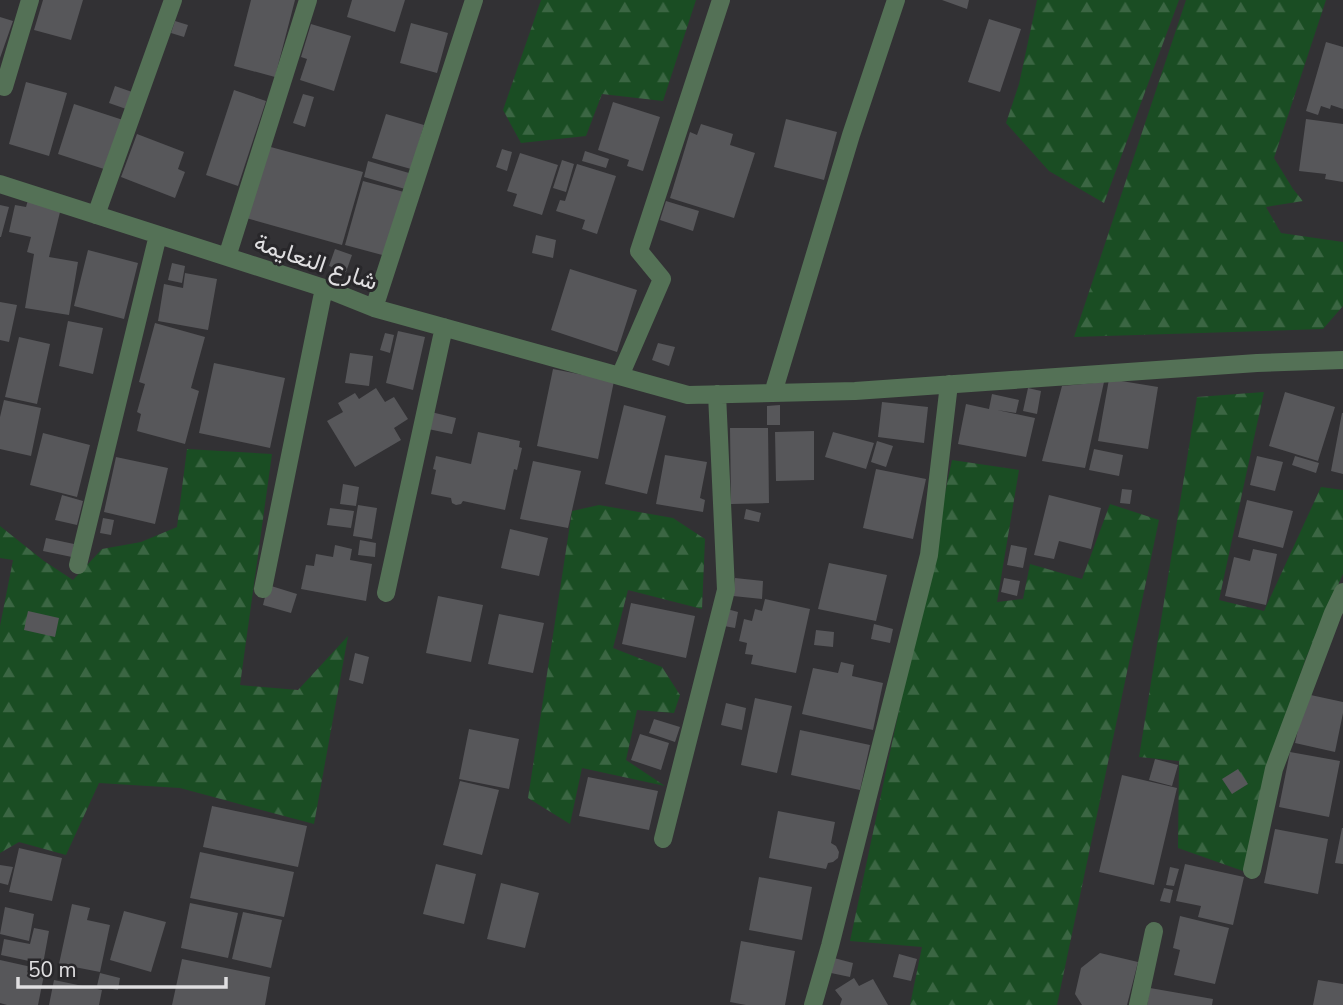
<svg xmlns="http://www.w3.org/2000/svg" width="1343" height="1005" viewBox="0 0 1343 1005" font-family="'Nunito Sans',Vazirmatn,sans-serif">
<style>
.forest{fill:url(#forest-firs)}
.building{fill:#57575a}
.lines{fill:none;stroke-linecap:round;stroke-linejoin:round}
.minor{stroke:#547156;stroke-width:18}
.labels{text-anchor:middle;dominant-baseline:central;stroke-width:6;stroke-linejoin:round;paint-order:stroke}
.street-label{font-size:24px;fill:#e0dfe1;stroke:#28272a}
</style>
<defs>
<pattern id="forest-firs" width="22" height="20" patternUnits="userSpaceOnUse" patternTransform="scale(1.75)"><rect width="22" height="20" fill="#1a4d23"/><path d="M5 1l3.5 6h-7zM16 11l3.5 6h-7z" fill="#3b6643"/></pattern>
</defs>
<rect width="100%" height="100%" fill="#323134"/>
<path class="forest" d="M541,0H696L663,101L602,94L586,136L521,143L503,110Z
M1037,0H1179L1104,203L1049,171L1006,123L1019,84Z
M1186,0H1326L1274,158L1293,189L1303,201L1266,207L1281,233L1343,242V306L1323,329L1074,337Z
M1264,392L1219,600L1264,611L1321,487L1343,490V574L1306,658L1267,772L1243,871L1178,848L1179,761L1139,757L1197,397Z
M187,449L272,454L240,685L298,690L348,636L314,824L180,788L99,783L66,855L19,842L0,853V626L13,560L0,558V526L44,561L73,580L102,549L141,542L177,527Z
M952,460L1019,470L997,602L1023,599L1030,564L1082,579L1110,504L1159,520L1057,1005H910L922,947L850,941Z
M599,505L673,518L705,539L702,609L628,590L613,648L662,667L680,695L674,713L637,710L626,760L665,786L582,768L570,824L528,798L572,511Z"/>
<path class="building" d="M43,0H83L71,40L34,30Z
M251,0H295L275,77L234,66Z
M352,0H405L395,32L347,17Z
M942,0H969L967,9Z
M0,17L13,21L0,58Z
M989,19L1021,29L1000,92L968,82Z
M175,21L188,25L184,37L171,33Z
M411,23L448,33L437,73L400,63Z
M311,24L351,36L334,91L300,80L307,59L301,57Z
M1326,42L1343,47V109L1331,105L1330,109L1321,106L1318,115L1306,111Z
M26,82L67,93L49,156L9,144Z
M115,86L135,93L129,110L109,103Z
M234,90L266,101L238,186L206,175Z
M303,94L314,97L305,127L293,123Z
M613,102L660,117L643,171L627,166L629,160L598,150Z
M74,104L123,120L107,170L58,154Z
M386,114L424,125L411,169L372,158Z
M786,119L837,132L824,180L774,167Z
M1306,119L1343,124V182L1325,179L1326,174L1299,171Z
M701,124L733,134L730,145L755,153L734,218L670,198L690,132L697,135Z
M137,134L184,152L178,169L185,172L175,198L121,177Z
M267,146L363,172L342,245L246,218Z
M502,149L512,152L507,171L496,167Z
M585,151L609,159L606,168L582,161Z
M520,153L558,165L542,215L513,206L517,194L507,191Z
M562,160L574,164L566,192L553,188Z
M368,161L409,173L405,189L364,177Z
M577,164L616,176L597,234L582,229L585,220L556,211L560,200L565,201Z
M363,181L404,192L386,256L345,245Z
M28,200L61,208L49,257L78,262L69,315L25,308L34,254L27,252L31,237L9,232L15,205L26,207Z
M666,201L699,211L693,231L660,220Z
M0,205L9,207L1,237H0Z
M536,235L556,240L553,258L532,253Z
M335,249L352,255L346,272L329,266Z
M88,250L138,263L124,319L74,306Z
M172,263L185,266L182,283L168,280Z
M570,269L637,290L617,352L551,330Z
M185,273L217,279L208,330L158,321L164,284L183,288Z
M0,302L17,305L9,342L0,340Z
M68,321L103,328L93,374L59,366Z
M155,323L205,337L191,388L199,391L185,444L137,431L141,414L137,412L145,384L139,382Z
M398,331L425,337L413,390L386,383Z
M385,333L394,335L390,353L380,350Z
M19,337L50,344L37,404L5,397Z
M658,343L675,347L669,366L652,360Z
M350,353L373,356L369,386L345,383Z
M214,363L285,378L270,448L199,433Z
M553,369L614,381L598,459L537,446Z
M1109,379L1158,387L1148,449L1098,441Z
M1104,382L1085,468L1042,461L1062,386Z
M376,388L385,402L394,397L408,419L394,428L401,440L355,467L327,421L343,412L338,403L355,393L359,399Z
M1028,388L1041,391L1037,414L1023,411Z
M1285,392L1335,407L1318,461L1269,446Z
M992,394L1019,400L1016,413L997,410L1035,418L1026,457L958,444L966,404L989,409Z
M4,400L41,408L31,456L0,449V417Z
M882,402L928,407L924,443L878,437Z
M624,405L666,416L647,494L605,484Z
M780,405V425H767V406Z
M431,412L456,418L452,434L428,429Z
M1342,413H1343V474L1331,471Z
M730,428H768L769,503L731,504Z
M814,431V480L776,481L775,432Z
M478,432L520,441L519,447L522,448L517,470L514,469L505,510L463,501L461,504L456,505L452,503L451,498L431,494L436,470L433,469L436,456L471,464Z
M833,432L874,443L866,469L825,457Z
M43,433L90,445L77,497L30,485Z
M877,441L893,446L886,467L871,462Z
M1094,449L1123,455L1119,476L1089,470Z
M665,455L707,462L700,498L705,500L703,512L656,504Z
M1257,456L1283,462L1275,491L1250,485Z
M1295,456L1319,463L1316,473L1292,465Z
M116,457L168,468L155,524L104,512Z
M533,461L581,471L568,528L520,519Z
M876,469L926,479L913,539L863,528Z
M343,484L359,487L356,506L340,504Z
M1122,489L1132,490L1130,504L1120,503Z
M62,495L83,501L77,525L55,520Z
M1049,495L1101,508L1091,549L1059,541L1054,559L1034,555Z
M1247,500L1293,511L1283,548L1238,537Z
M358,505L377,508L372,539L353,536Z
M330,508L354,511L351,528L327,525Z
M746,509L761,513L759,522L744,519Z
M103,518L114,520L111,535L100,533Z
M510,529L548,538L539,576L501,568Z
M46,538L74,544L72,557L43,551Z
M360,540L376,543L375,557L358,555Z
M335,545L352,549L350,560L372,564L366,601L301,589L306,565L314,566L316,554L333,557Z
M1011,545L1027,548L1023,568L1007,565Z
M1253,549L1277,554L1266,605L1225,596L1234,557L1250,561Z
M829,563L887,575L876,621L818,609Z
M735,578L763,581L762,599L733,596Z
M1004,578L1020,581L1017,596L1001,592Z
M268,585L297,594L291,613L263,605Z
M438,596L483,605L471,662L426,653Z
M765,599L810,609L796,673L751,664L753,655L745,654L747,643L739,641L744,619L752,621L755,609L762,611Z
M631,603L695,616L686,658L622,644Z
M727,609L738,612L735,628L724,626Z
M28,611L59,618L55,637L24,630Z
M499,614L544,623L533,673L488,664Z
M874,624L893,629L890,643L871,639Z
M816,630L834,632L833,647L814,645Z
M355,653L369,657L363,684L349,680Z
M841,662L854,665L852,676L883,683L873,730L802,714L813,668L838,673Z
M1306,694L1343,702V713L1335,752L1295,743Z
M755,698L792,706L777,773L741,765Z
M726,703L746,708L742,730L721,725Z
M654,719L680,727L675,742L649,733Z
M469,729L519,739L509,789L459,779Z
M800,730L870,745L860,790L791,775Z
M640,734L669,743L661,770L631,760Z
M1290,752L1340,761L1329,817L1279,807Z
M1155,759L1178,765L1172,786L1149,780Z
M1238,769L1248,784L1232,794L1222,779Z
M1122,775L1177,788L1154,885L1099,872Z
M588,777L658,791L649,830L579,816Z
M460,781L499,790L482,855L443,845Z
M212,806L307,826L298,867L203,847Z
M778,811L835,822L831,843L836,846L839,852L838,858L833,862L828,863L826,869L769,858Z
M1342,828H1343V864L1335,863Z
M1275,829L1328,839L1318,894L1264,883Z
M19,848L62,858L52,901L9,892Z
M200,852L294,872L284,917L190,898Z
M436,864L476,874L464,924L423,914Z
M1185,864L1244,877L1233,925L1198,917L1201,906L1176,901Z
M0,865L13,867L8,885L0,883Z
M1170,867L1179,869L1174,886L1166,885Z
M759,877L812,887L802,940L749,930Z
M501,883L539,893L525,948L487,939Z
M1164,888L1173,890L1170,903L1160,901Z
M190,903L238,913L228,958L181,948Z
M72,904L90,908L87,920L110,925L100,972L59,964Z
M5,907L34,914L29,941L0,934Z
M124,911L166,922L151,972L110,960Z
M243,912L282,920L271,968L232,959Z
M1180,916L1229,928L1215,984L1174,975L1180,950L1173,948Z
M34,928L49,931L43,964L1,955L4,939L30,944Z
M741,941L795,951L785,1005H746L730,1002Z
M1100,953L1138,962L1127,1005H1082L1075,994L1081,968Z
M899,954L917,959L911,981L893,977Z
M834,958L853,963L850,977L831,973Z
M182,959L270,977L265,1005H172Z
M0,960L45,970L38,1005H7L0,1003Z
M100,973L120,978L118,990L97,986Z
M854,978L859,986L873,979L888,1005H840L842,999L835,990Z
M54,980L102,990L99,1005H49Z
M1318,980L1343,984V1005H1313Z
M1150,988L1213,999L1212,1005H1147Z"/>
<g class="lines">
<path class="minor" d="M4,87L30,0
M0,184L324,288L374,308L688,395L855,391L1257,363L1343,360
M96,215L173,0
M227,257L308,0
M374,308L474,0
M620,376L662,279L639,251L721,0
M773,393L851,135L896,0
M78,565L158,235
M263,589L324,288
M386,593L444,327
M663,839L726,590L717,394
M1252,870L1274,769L1333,613L1343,592
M813,1005L830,946L929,555L949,384
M1138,1005L1154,931"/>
</g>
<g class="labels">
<g class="street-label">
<text transform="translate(316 262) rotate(19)">شارع النعايمة</text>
</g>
</g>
<path d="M18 977v10h208v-10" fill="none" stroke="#e0dfe1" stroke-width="3.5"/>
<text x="28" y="977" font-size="21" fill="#e0dfe1" stroke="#28272a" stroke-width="5" paint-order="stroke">50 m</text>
</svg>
